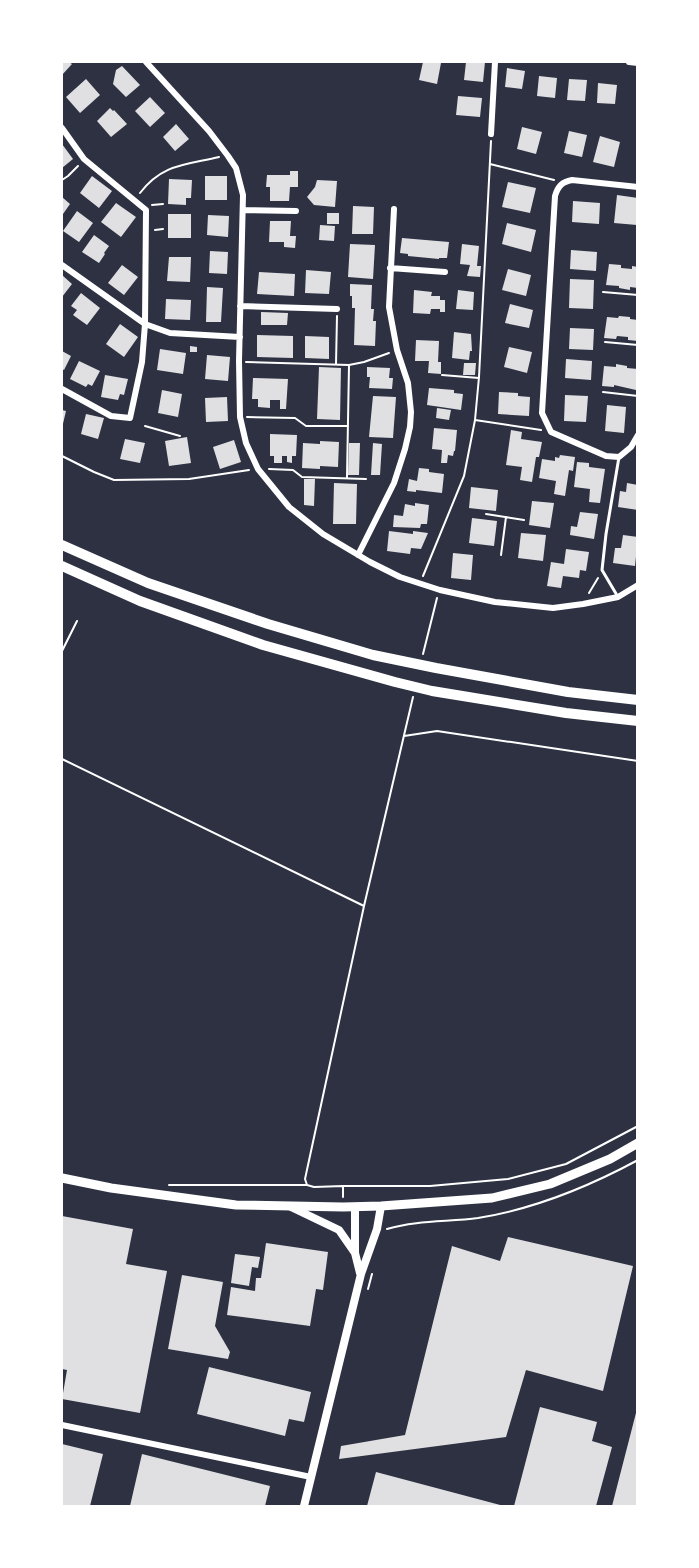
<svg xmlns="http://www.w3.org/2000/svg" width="699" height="1568" viewBox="0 0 699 1568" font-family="Lora,serif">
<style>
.building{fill:#e0e0e3}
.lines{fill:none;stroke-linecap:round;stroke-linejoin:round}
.path{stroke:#fff;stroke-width:2}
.service{stroke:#fff;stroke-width:3}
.minor{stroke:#fff;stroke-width:6}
.tertiary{stroke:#fff;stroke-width:8}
.secondary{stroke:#fff;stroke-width:9}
.trunk{stroke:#fff;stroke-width:10}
</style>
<rect width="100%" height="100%" fill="#2d3142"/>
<path class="building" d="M62,62H69L72,64L62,75Z
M423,62L441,63L437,84L419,80Z
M466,62H485L483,82L464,80Z
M122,66L140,85L126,97L113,84L116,70Z
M507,68L525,71L522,89L505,87Z
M539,76L557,78L555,98L537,96Z
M86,79L100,95L80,113L66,97Z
M569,79L587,80L585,101L567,100Z
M598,83L617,85L615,104L597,103Z
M458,96L482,98L480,117L456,115Z
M150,97L165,113L150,127L135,111Z
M110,108L113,111L114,110L127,124L111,137L97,121Z
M176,124L189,139L175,151L163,137Z
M522,127L542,132L536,154L517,149Z
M569,131L587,135L582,157L564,153Z
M600,136L620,142L614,167L593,162Z
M62,144L73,159L62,168Z
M290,171H298V187H290L289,201H270V187H266L267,175H290Z
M92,176L112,191L99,208L80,193Z
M205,176H227V200H205Z
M169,179L192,180L191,198H186V205L168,204Z
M317,180L337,181L335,207L314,205L307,197L315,187Z
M508,182L536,188L530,213L502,207Z
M617,195L638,198L637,225L614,223Z
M62,197L70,204L63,214L62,213Z
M573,201L600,203L599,224L572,222Z
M116,203L136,217L121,237L101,222Z
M353,206L374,207L373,234H352Z
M77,211L93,223L79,242L63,231Z
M327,213H339V224H327Z
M168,214H191V238H168Z
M208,215L229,216L228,237L207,235Z
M270,221H291L290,236H296L295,248L284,247V242H269Z
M507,223L536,230L531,252L502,244Z
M320,225L335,226L334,241L319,240Z
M94,235L109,246L104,253L105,254L99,263L82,252Z
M402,238L449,242L447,258H439V259L408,256V254L400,253Z
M350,244L375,245L373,279L348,277Z
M462,244L479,246L477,266H481L480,277L467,276L470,265L460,264Z
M571,250L597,252L596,271L570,269Z
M210,251L228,252L227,274L209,273Z
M169,257H191L190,282L167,281Z
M609,264L621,265V268L632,269V266L638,267V288L630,287V290L619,288V286L606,285Z
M122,265L138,277L124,295L108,283Z
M508,269L531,275L526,296L502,290Z
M306,270L331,272L329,294L305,293Z
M259,272L295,274L294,296L257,294Z
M62,275L72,284L62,297Z
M570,279L594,280L593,309L569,308Z
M350,284L372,285L371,309H374L373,321H376L375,346L354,345L355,308H352V296H350Z
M207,287L223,288L221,322H206Z
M414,290L432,292L431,296H440V300H445V312H440V309H431L430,314L413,313Z
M458,290L474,292L473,310L456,309Z
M81,293L100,308L87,325L73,315L77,310L71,306Z
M166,299L191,300L190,320L165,319Z
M510,304L533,310L529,328L505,323Z
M261,312L288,313L287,325H261Z
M619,316L630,317V319L638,320V341L628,340V337L617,336L616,339L604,338L607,317L618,318Z
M120,324L138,337L124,357L106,344Z
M570,328L594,329L593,350L569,349Z
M454,332L471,334L472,351H470L469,360L452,358Z
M257,335L293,336V358L257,357Z
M305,336L329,337V359L305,358Z
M416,340L439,341L438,362H441V374L428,373L429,361H415Z
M190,346L197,347V352H190Z
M509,347L532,352L527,373L504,367Z
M160,349L186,353L183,374L157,370Z
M62,351L71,356L64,370L62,369Z
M207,355L230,357L228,381L205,379Z
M566,359L592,361L591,380L565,378Z
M79,361L100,371L92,386L88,384L86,387L70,379Z
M464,363H476L475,375H463Z
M616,364L627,366V368L638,369V387H636V390L614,385V387L602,386L604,366L616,367Z
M319,367L341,368L340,420L317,419Z
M367,367L390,368L389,378H393L392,389L369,388L370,377H367Z
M105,375L128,379L124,395L120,394L118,400L101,397Z
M253,378L288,379L286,409H280V400H270V408L258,407V399H252Z
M429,388L454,390V393L463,394L461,410L427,405Z
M162,390L182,394L178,417L158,413Z
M499,392L518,393V396L530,397L529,416L498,414Z
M565,395L588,396L586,422L564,421Z
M373,396L396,397L393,438L369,437Z
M227,397L228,421L206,422L205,398Z
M607,405L626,407L624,433L605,431Z
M437,408L451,410L449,420L436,418Z
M62,410L66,411L62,428Z
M86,414L104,418L98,439L81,434Z
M434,428L457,430L455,451H454L453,456L448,455L447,463H441L442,450L432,449Z
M511,430L522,432L521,439L542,442L539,457H536L532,482L520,480L522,467L506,465Z
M270,434L297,435L296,456H292V463L287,462V456H282V463H274V456H270Z
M187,437L191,463L169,466L165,441Z
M125,439L145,443L140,463L120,459Z
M234,440L241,462L220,469L213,447Z
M320,441L339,442L338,467L320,466V469L302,468L303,443L320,444Z
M349,443H360L359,475H348Z
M373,443L382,444L380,475H371Z
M560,455L575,457L573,471L569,470L565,496L554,494L556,481L539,478L542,459L555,461V457L559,458Z
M577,462L589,463V467L605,469L600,503L589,502L590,489L574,487Z
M419,468L429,469V472L444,474L442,493L416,490V492L407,491L409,479L417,481Z
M304,479H315L314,506L304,505Z
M334,483L357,484L356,524H333Z
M627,483L638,485V510L618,507L620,491L626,492Z
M471,487L498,490L496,511L469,508Z
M532,501L554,503L550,528L529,525Z
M415,503L429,505L427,524H421L420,528L393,527L394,515L403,516L405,504L415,506Z
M580,512L598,514L594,539L570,535L571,526L577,527Z
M472,518L497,521L494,546L469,543Z
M389,531L413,534V531L428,533L421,549L411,548L410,554L387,551Z
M521,533L546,535L543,561L518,558Z
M623,535L638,537L635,566L613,563L615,548H621Z
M566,549L589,552L586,571L580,570L579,578L563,576L561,588L547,586L551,562L564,564Z
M453,553L473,555L471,580L451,578Z
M62,1216L133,1229L126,1264L167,1271L140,1413L62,1399L67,1370L62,1369Z
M508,1237L633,1266L603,1391L526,1370L506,1437L339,1459L341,1446L405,1435L452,1246L500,1261Z
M266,1243L328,1252L323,1290L316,1289L310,1326L227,1315L231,1287L255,1291L256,1278H261Z
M235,1254L260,1257L258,1268L252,1267L249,1286L231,1283Z
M182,1275L223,1282L215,1326L230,1352L228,1359L168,1349Z
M209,1367L311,1392L304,1422L289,1419L285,1436L197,1414Z
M540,1407L597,1422L592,1441L612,1447L596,1506H514Z
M637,1409L638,1506H612Z
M62,1444L103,1454L90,1506H62Z
M142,1454L270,1486L265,1506H130Z
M376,1472L504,1506H367Z"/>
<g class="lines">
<path class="path" d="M490,164L554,180
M62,180L68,176L78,166
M140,193C162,164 185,165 219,157
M152,205L163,204
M155,230L163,229
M603,292L638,295
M605,342L638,345
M246,362L349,365L364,362L389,353
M336,364L337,316
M442,375L479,378
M603,392L638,396
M247,417L295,418L306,426H347
M475,420L541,430
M145,426L180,436
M62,456L94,472L114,480L189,479L249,470
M269,469L293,470L302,477L366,479
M347,477L349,365
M486,514L524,520
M501,555L506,517
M423,576L464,476L475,420L479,377L491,141
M589,593L598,578
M62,651L77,621
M423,654L437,598
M404,736L437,731L638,761
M62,759L364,906
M169,1185H307
M343,1186H430L508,1179L566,1164L638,1126
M343,1197V1186L314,1187L307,1185L305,1179L364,906L413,697
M387,1229C417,1220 448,1222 478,1218C534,1209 588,1187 638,1160
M368,1289L372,1274"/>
<path class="service" d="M618,597L602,570L606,534L619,457"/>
<path class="minor" d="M146,62L209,131L228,156L236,168L243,195L239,361L240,417L246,443L258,469L289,507L323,534L370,562L400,577L440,590L495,602L553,608L583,604L618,597L638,585
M629,62L638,63
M62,128L84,159L146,210L145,324L142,362L130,418L111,416L62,389
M491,134L495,62
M638,187L572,180C562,182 558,186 555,196L542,413L551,432L606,456L619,457L631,447L638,435
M243,210L296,211
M62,265L145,324L170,333L240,337
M390,268L445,272
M240,306L337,309
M358,555L394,483L405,449L410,427L411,412L408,383L397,350L389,307L394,209
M62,1425L311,1477"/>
<path class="tertiary" d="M291,1207L339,1230L355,1253
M355,1207V1253L360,1273
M304,1506L361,1274L377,1229L381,1206"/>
<path class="secondary" d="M62,1178L111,1188L236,1205L343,1207L381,1206L492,1198L550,1184L610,1159L638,1143"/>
<path class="trunk" d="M62,545L148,583L268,624L373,655L436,668L568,692L638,700
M62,566L140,601L263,645L395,682L432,691L566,713L638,721"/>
</g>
<rect width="699" height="1568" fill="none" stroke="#ffffff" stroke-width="126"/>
</svg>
